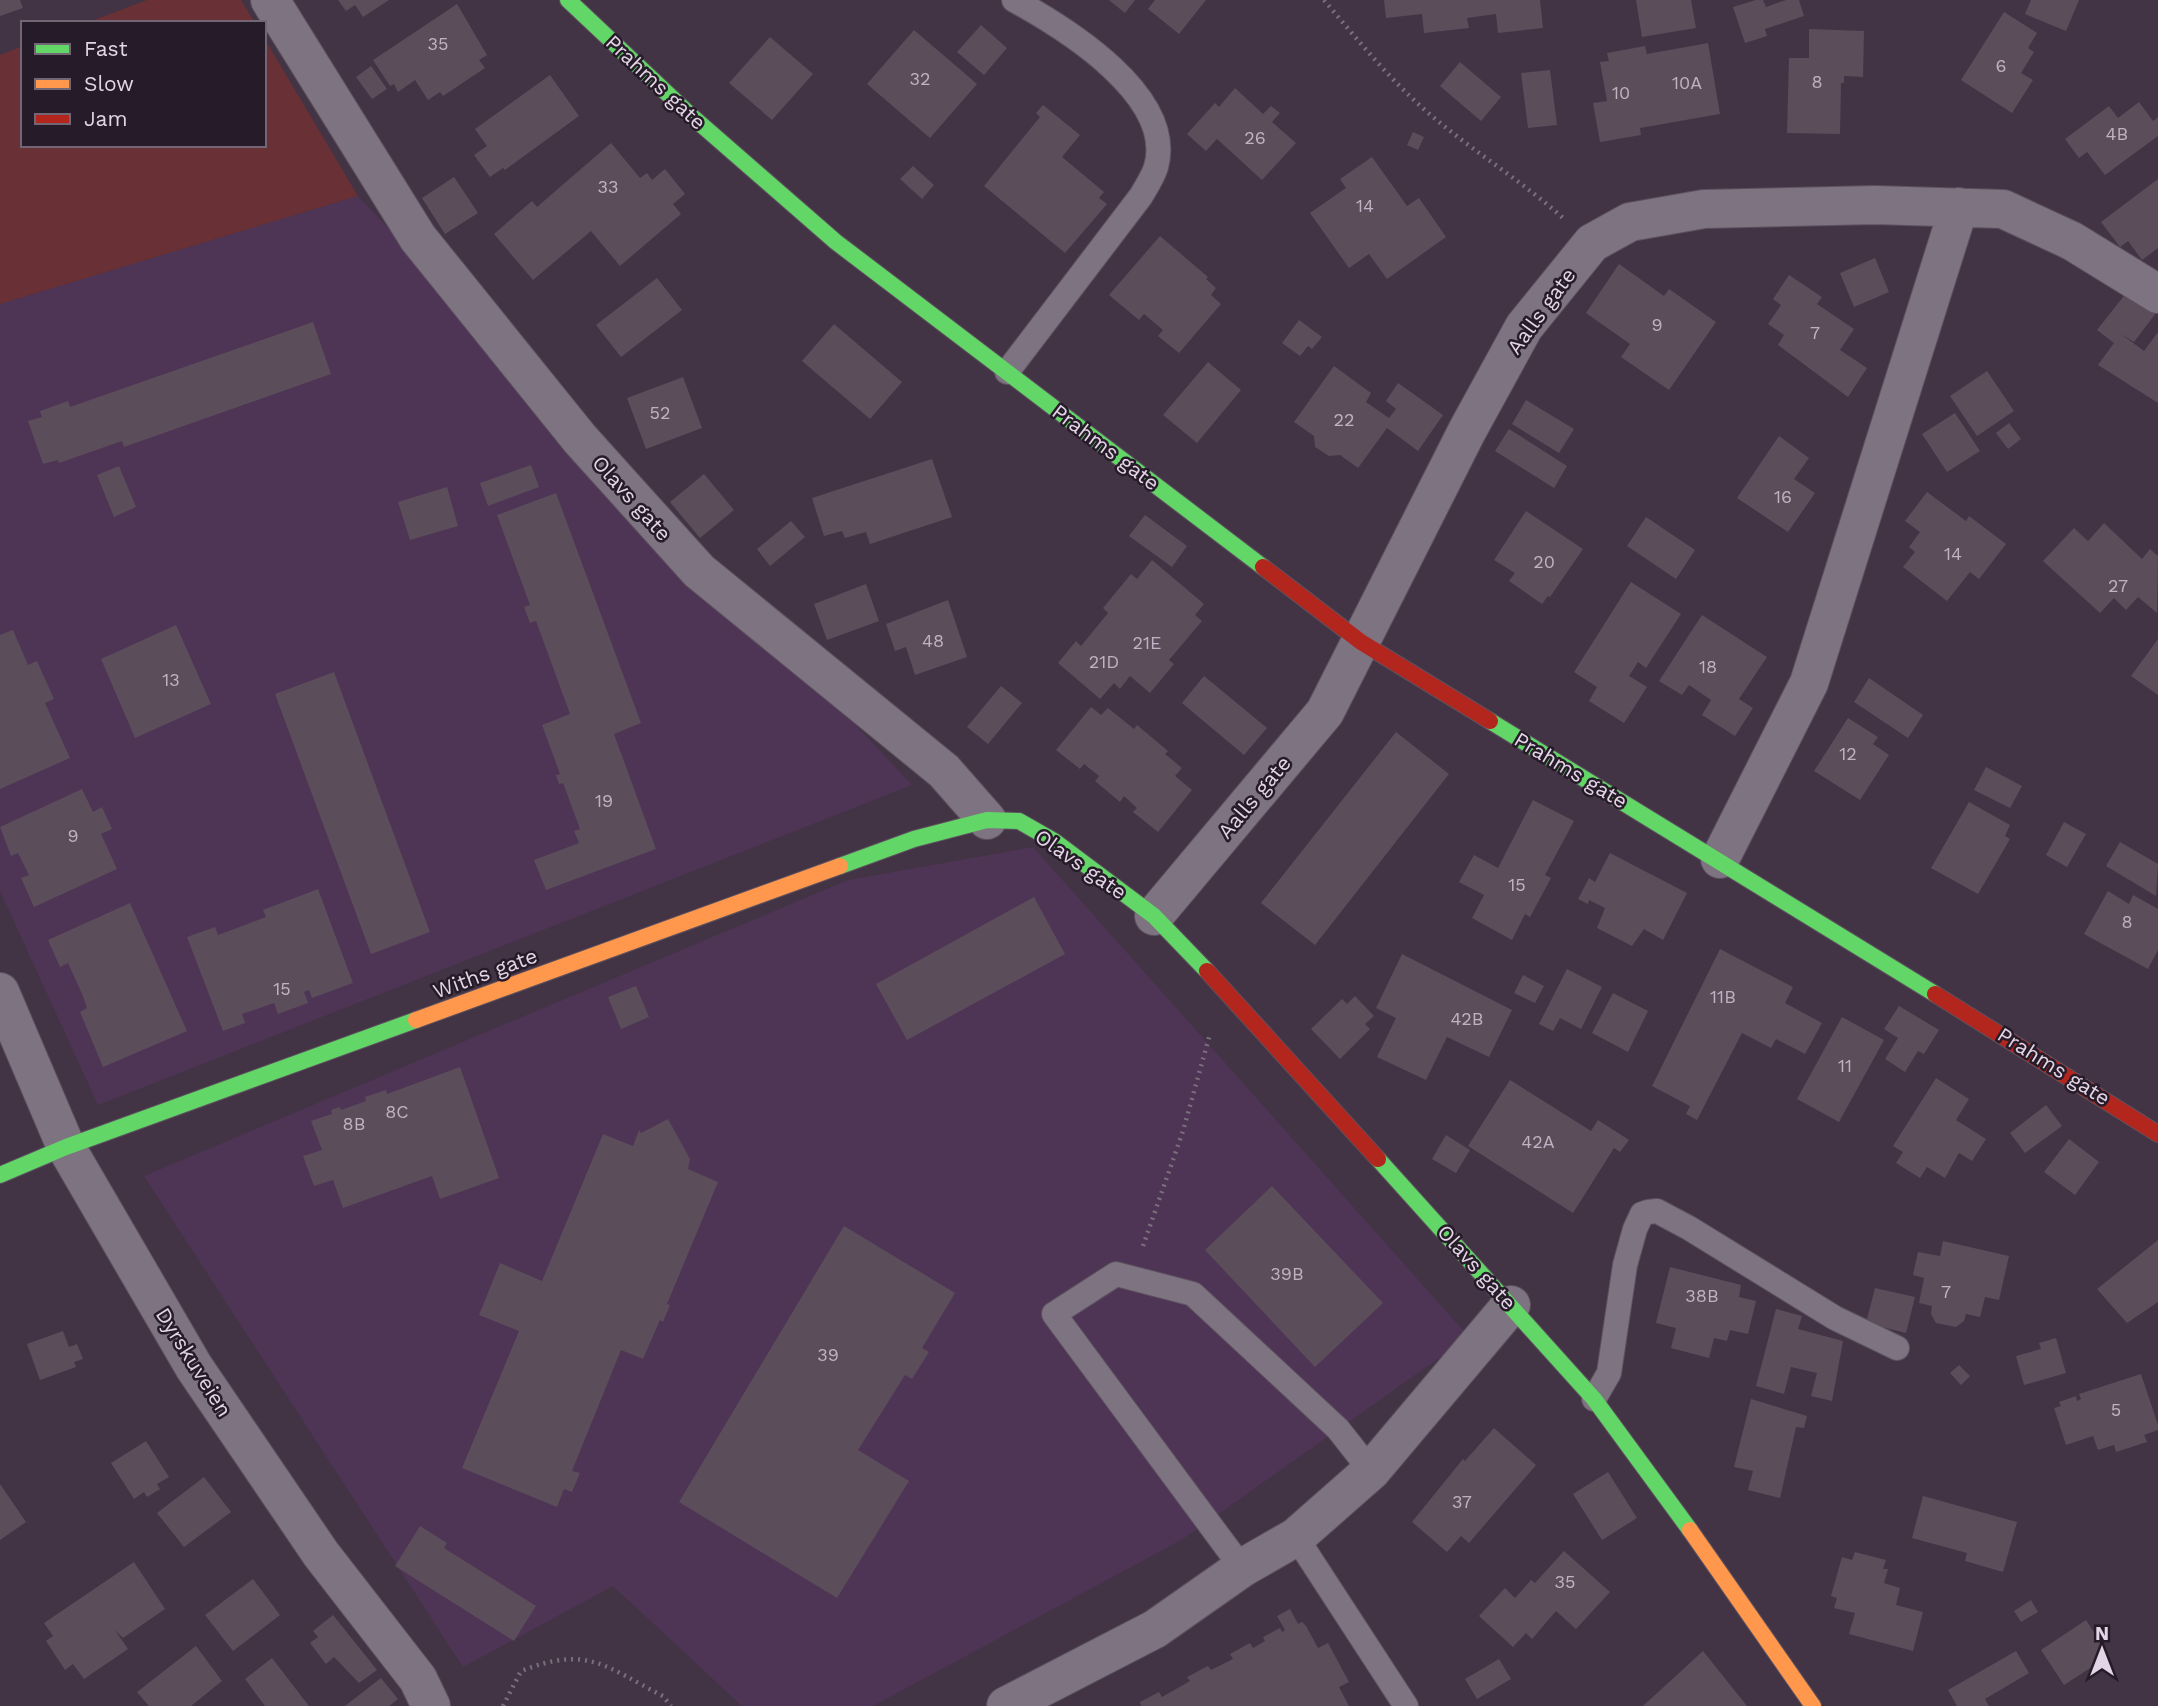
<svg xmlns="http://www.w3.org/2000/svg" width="2158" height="1706" viewBox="0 0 2158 1706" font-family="'Work Sans',sans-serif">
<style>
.built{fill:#4e3455}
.green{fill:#693136}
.building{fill:#5b4e5a}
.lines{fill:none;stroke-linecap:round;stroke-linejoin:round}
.lane-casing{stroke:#5d515f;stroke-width:26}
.street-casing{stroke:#5d515f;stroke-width:40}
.fast-casing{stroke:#5d515f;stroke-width:18}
.slow-casing{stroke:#5d515f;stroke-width:18}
.jam-casing{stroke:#5d515f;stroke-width:18}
.path{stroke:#79707c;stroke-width:4.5;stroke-dasharray:2 5;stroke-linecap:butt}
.lane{stroke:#7e7380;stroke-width:24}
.street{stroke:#7e7380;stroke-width:38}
.fast{stroke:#63d668;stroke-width:16}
.slow{stroke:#ff974d;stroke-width:16}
.jam{stroke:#b3261e;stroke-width:16}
.labels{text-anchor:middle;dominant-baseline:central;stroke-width:5;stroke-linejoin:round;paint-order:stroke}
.number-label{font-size:18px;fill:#c1b2c3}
.street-label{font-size:21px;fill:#e3d4e6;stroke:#261b28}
</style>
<rect width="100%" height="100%" fill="#423445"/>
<path class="built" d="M358,196L912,785L98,1105L0,891V304Z
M1033,847L1469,1337L1183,1539L873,1706H742L613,1586L463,1667L144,1176L848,880Z"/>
<path class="green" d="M147,0H241L255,23H86Z
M264,38L358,196L0,304V55L23,46V145H264Z"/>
<path class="building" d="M0,0H20L23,8L0,16Z
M338,0H389L363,17L355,5L346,11Z
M1109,0H1135L1125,13Z
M1155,0H1206L1179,34L1148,9Z
M1384,0H1540L1543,28L1498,33L1496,14L1467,18L1469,28L1424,33L1422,14L1386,18Z
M1636,0H1691L1696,28L1642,37Z
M1756,0H1763L1766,7L1786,0H1799L1804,16L1765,29L1767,36L1745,43L1733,7Z
M2031,0H2079L2066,31L2025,14Z
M457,4L487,55L479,60L485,68L443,96L440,92L428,100L415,80L398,92L394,84L390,86L373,60Z
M2004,12L2037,33L2028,48L2034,52L2021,73L2033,80L2012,113L1961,80Z
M981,25L1007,48L984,75L957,52Z
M1809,29L1864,31L1863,77L1844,76V83H1841L1840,134L1787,133L1789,58H1809Z
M914,30L977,84L930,138L867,84Z
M770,37L813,74L772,120L729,83Z
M1708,43L1720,114L1640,128L1641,135L1600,142L1593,103L1607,101L1600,62L1609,61L1607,53L1645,46L1647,54Z
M1460,62L1501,97L1481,121L1440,86Z
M371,66L387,89L372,99L356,77Z
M1550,70L1557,125L1528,128L1521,73Z
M550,75L579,116L505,170L503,168L490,177L474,155L487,146L475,129Z
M1235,88L1263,114L1271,106L1280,113L1272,122L1296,143L1262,180L1217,139L1206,151L1187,134L1215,103L1219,107Z
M2139,102L2153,121L2158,117V136L2105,175L2087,152L2079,158L2065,139L2109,106L2118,118Z
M1043,105L1080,135L1062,157L1104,192L1099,198L1107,204L1065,253L984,186L1040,117L1036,113Z
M1413,132L1424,137L1418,150L1407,145Z
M611,143L640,178L647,173L652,180L665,169L685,194L673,204L681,214L620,266L591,231L533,280L494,234L532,201L537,207Z
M1372,157L1407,206L1419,198L1446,237L1387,279L1369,254L1349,268L1310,213L1346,188L1340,179Z
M913,166L934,185L922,199L900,179Z
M454,177L478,213L445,234L422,198Z
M2158,179V248L2142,260L2128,241L2120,247L2101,222Z
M1160,236L1208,277L1206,279L1216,288L1211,295L1221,304L1179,353L1158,336L1163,330L1144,314L1139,320L1109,295Z
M1875,258L1889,292L1854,307L1840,273Z
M1619,264L1664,296L1669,289L1716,322L1669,390L1621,357L1630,344L1586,313Z
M1789,275L1822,297L1817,304L1854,329L1840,350L1867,368L1848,397L1778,345L1784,335L1768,324L1781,305L1773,299Z
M657,278L682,310L621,357L596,325Z
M2127,292L2156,313L2134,342L2121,334L2144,351L2158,332V403L2098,365L2114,343L2097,330Z
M1299,320L1322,337L1312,349L1308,346L1300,356L1282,343Z
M313,322L331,374L124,447L122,441L59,463L58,460L43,464L28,421L42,417L40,411L68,401L70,407Z
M834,324L902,382L870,419L802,361Z
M1208,362L1241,390L1197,443L1163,415Z
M1334,366L1371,393L1366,402L1389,418L1396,409L1386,401L1398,383L1443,415L1418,451L1387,428L1358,468L1340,455L1329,456L1315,447L1314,436L1294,422Z
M1987,371L2014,411L1977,436L1950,396Z
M683,377L702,428L646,449L627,398Z
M1526,400L1574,429L1559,453L1512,424Z
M1955,413L1980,451L1947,472L1922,434Z
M2009,423L2021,439L2008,449L1996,433Z
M1509,429L1567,466L1554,488L1495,451Z
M1779,436L1809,458L1794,479L1815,493L1788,532L1737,498Z
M932,459L952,517L870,544L866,532L845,538L842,531L824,536L812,498Z
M531,465L539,487L488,506L480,483Z
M119,466L136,507L114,517L97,475Z
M704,474L734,510L700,538L670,502Z
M447,487L458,526L410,540L398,502Z
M1927,492L1966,521L1969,516L2006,544L1979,579L1970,572L1947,601L1903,567L1915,552L1909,547L1920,532L1905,521Z
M556,493L641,723L614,734L656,849L546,890L534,860L579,843L574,831L580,829L563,783L559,784L556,775L560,774L542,725L570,714L536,621L530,623L524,607L530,605L497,515Z
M1526,511L1583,549L1550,597L1548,596L1542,604L1509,581L1515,573L1494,560Z
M1145,515L1187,546L1172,567L1129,536Z
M1646,517L1695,550L1676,579L1627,546Z
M791,521L805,537L770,566L757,549Z
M2104,523L2142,559L2150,549L2158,556L2157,613L2138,597L2126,610L2114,598L2100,613L2043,561L2074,528L2088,541Z
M1152,560L1204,604L1195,615L1202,621L1169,660L1174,664L1150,693L1130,676L1120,689L1114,683L1100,699L1058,663L1076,641L1081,646L1108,613L1103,608L1131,574L1137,579Z
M1631,582L1681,614L1646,668L1638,662L1629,676L1647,687L1624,723L1589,701L1597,687L1574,672Z
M866,584L879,621L827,640L814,604Z
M948,600L967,657L915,675L906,647L895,651L886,624Z
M1702,615L1767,657L1739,699L1753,708L1735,736L1702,715L1711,700L1689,685L1682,695L1659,681Z
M176,625L211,704L135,738L101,659Z
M13,630L28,665L37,661L54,699L45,703L70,758L0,789V635Z
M2158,639V695L2131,676Z
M334,672L430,932L371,954L275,694Z
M1204,676L1267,728L1244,755L1182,703Z
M1869,678L1923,715L1908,738L1854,702Z
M1001,686L1022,703L988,744L967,727Z
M1091,707L1101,715L1108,708L1134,729L1137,725L1168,751L1165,754L1182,768L1175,776L1192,790L1158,832L1133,812L1137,808L1124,796L1120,802L1095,781L1099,776L1084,764L1080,769L1056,750Z
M1848,718L1878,737L1873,744L1889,755L1860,800L1814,771Z
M1396,732L1449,774L1315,945L1261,903Z
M1986,767L2022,786L2010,808L1974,790Z
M82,789L93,812L102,807L112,829L101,834L117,869L34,907L21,878L29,875L18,853L11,856L0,827Z
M1533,800L1574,821L1545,875L1551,878L1530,917L1525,914L1512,940L1472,918L1484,895L1459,882L1474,855L1498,868Z
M1969,802L2010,825L2005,836L2010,839L1978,894L1931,868Z
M2064,822L2086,834L2067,867L2046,855Z
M2120,842L2158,864L2156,896L2106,866Z
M1610,853L1687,893L1663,940L1644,929L1632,946L1597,928L1605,908L1589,900L1588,904L1578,899L1589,878L1595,882Z
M318,889L353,983L312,998L309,990L304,992L308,1003L278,1014L274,1003L242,1014L245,1023L223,1031L187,937L215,927L218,935L266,917L263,910Z
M2108,891L2129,904L2133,895L2158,909V950L2148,969L2084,934Z
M1034,897L1065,954L907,1040L876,984Z
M130,903L187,1031L103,1067L80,1012L87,1008L83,996L68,963L60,967L48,940Z
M1720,949L1793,987L1785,1003L1822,1023L1805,1054L1776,1039L1771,1048L1742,1033L1697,1120L1686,1114L1690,1106L1652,1086Z
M1402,954L1512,1010L1489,1057L1447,1037L1426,1080L1377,1057L1396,1018L1376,1008Z
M1567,969L1602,987L1581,1029L1560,1018L1553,1031L1539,1024Z
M1523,975L1544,986L1535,1003L1514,993Z
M636,986L649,1017L621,1029L608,997Z
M1613,993L1648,1011L1628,1052L1592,1033Z
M1355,996L1374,1016L1365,1024L1370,1029L1340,1059L1311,1029L1342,999L1347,1004Z
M1899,1006L1939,1030L1924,1054L1918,1051L1905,1072L1885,1059L1898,1038L1884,1029Z
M1842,1017L1884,1040L1839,1122L1797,1099Z
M460,1067L499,1178L440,1199L432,1176L343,1208L333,1180L314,1186L303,1156L322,1150L311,1121L332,1114L331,1110L340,1107L341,1110L366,1101L365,1097L386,1090L387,1094Z
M1936,1078L1969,1099L1956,1120L1986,1139L1972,1161L1959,1153L1945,1178L1927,1167L1920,1178L1896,1163L1903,1152L1893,1146Z
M1510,1080L1591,1131L1598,1120L1629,1140L1620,1152L1614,1148L1573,1213L1468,1146Z
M2046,1105L2062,1126L2025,1153L2010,1133Z
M668,1119L690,1159L688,1169L718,1182L667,1304L670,1305L663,1322L660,1320L643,1359L621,1350L572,1471L580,1473L572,1492L564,1489L557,1507L462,1468L519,1331L479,1315L500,1263L542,1281L603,1134L633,1146L639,1130L641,1133Z
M1446,1135L1470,1150L1456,1173L1432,1159Z
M2069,1139L2099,1162L2075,1195L2044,1172Z
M1272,1186L1383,1303L1315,1367L1205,1250Z
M844,1226L955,1293L922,1348L929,1352L912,1379L905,1375L858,1450L909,1481L837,1598L679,1502Z
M2158,1240V1302L2127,1323L2097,1289Z
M1943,1241L2009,1256L1999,1300L1985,1297L1980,1317L1966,1314L1964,1321L1956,1327L1936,1323L1931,1314L1932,1306L1919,1303L1924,1278L1913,1275L1918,1252L1940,1256Z
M1670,1267L1741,1285L1739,1297L1756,1301L1748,1334L1730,1330L1727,1341L1714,1338L1709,1358L1671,1348L1676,1328L1656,1323Z
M1875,1288L1915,1297L1906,1333L1866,1323Z
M1776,1309L1802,1316L1798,1329L1843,1341L1832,1401L1811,1396L1817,1373L1791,1367L1784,1394L1756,1386Z
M63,1331L69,1347L77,1344L83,1359L74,1362L76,1367L40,1380L27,1344Z
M2056,1338L2066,1373L2024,1385L2016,1356L2041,1349L2039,1343Z
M1959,1365L1970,1376L1961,1385L1950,1373Z
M2141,1374L2158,1425V1430L2144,1435L2147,1442L2116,1452L2114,1445L2098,1450L2093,1436L2066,1445L2054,1408L2061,1406L2059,1402L2076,1396L2077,1401L2081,1399L2079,1394Z
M1751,1399L1807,1416L1804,1428L1796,1427L1780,1498L1748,1490L1753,1471L1734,1467Z
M1494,1428L1536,1465L1469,1543L1461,1536L1447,1552L1412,1522L1463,1459L1465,1461Z
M146,1441L169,1477L157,1484L160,1489L147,1497L144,1492L134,1499L111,1463Z
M1608,1472L1637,1518L1602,1540L1573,1494Z
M204,1477L231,1512L184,1547L157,1513Z
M0,1484L26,1522L0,1540Z
M1923,1496L2017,1522L2003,1572L1965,1561L1967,1553L1912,1538Z
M420,1526L447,1543L444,1548L536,1606L514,1641L395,1566Z
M1564,1551L1610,1592L1576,1629L1556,1611L1532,1639L1526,1633L1513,1647L1479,1616L1505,1588L1515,1598L1531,1580L1535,1583Z
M1855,1552L1886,1560L1883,1569H1888L1884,1583L1900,1588L1896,1605L1923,1612L1913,1651L1849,1634L1855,1613L1834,1608L1837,1598L1831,1596L1842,1557L1852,1560Z
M134,1562L165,1609L123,1638L115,1630L128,1649L84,1679L73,1664L65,1670L46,1641L53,1636L44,1623Z
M253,1579L280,1615L233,1651L205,1615Z
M2031,1600L2038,1612L2021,1622L2014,1611Z
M1290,1609L1298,1624L1302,1622L1306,1626L1318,1648L1328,1643L1349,1682L1339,1687L1349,1706H1141L1140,1702L1159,1692L1162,1697L1190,1681L1187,1677L1208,1666L1211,1670L1233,1659L1230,1654L1250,1643L1253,1648L1265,1641L1263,1637L1280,1628L1282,1632L1285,1630L1277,1616Z
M333,1615L377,1670L359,1683L334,1657L326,1664L310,1643L318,1637L313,1631Z
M2086,1620L2109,1656L2064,1685L2041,1650Z
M196,1646L222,1681L191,1706H149L137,1692Z
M1703,1651L1747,1706H1643Z
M2016,1651L2029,1673L1985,1699L1989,1706H1957L1948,1690Z
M272,1658L309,1706H265L245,1679Z
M1499,1659L1511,1679L1477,1699L1465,1679Z
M381,1678L398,1699L389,1706H345Z"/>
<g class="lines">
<g class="lane-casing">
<path id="lane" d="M1007,372L1141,196C1146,187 1153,177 1156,167C1176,96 1065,28 1014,0
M1594,1399L1609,1373L1625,1265L1635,1229L1642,1214L1648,1212L1657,1211L1689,1228L1835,1318L1897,1348
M1296,1537L1406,1706
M1242,1568L1054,1314L1116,1274L1193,1294L1338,1429L1371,1471"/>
</g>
<g class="street-casing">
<path id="street" d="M270,0L418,238L580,439L699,571L944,771L987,820
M1720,859L1809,683L1959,207
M1154,916L1325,712L1467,431L1524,327L1592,243L1630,222L1704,209L1875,205L2003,209L2072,241L2158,294
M0,992L66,1147L194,1367L321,1554L418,1679L431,1706
M1006,1706L1155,1629L1242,1568L1296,1537L1371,1471L1511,1305"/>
</g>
<g class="fast-casing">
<path id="fast" d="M568,0L688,113L836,242L1263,567
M1490,721L1935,994
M840,866L914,839L987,820L1019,821L1054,841L1154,916L1207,971
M1378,1159L1594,1399L1690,1530
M0,1175L66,1147L416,1020"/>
</g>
<g class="slow-casing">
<path id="slow" d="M416,1020L840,866
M1690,1530L1813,1706"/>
</g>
<g class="jam-casing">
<path id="jam" d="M1263,567L1361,642L1490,721
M1207,971L1378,1159
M1935,994L2158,1134"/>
</g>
<path class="path" d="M1324,0C1360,43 1396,87 1439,122C1479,155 1524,183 1563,218
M1143,1246L1183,1131L1210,1034
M503,1706L521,1671C588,1645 604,1666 663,1696L671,1706"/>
<use href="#lane" class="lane"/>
<use href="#street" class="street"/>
<use href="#fast" class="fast"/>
<use href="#slow" class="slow"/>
<use href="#jam" class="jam"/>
</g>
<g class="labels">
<g class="number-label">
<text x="438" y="43">35</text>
<text x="2001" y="65">6</text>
<text x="920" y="78">32</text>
<text x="1817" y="81">8</text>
<text x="1687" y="82">10A</text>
<text x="1621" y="92">10</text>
<text x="2117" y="133">4B</text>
<text x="1255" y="137">26</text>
<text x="608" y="186">33</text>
<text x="1365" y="205">14</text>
<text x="1657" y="324">9</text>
<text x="1815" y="332">7</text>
<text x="660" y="412">52</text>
<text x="1344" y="419">22</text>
<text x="1783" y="496">16</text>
<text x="1953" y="553">14</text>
<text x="1544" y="561">20</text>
<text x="2118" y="585">27</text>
<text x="933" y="640">48</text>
<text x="1147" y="642">21E</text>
<text x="1104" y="661">21D</text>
<text x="1708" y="666">18</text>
<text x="171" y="679">13</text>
<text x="1848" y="753">12</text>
<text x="604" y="800">19</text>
<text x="73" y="835">9</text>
<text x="1517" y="884">15</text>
<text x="2127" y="921">8</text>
<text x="282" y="988">15</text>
<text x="1723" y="996">11B</text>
<text x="1467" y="1018">42B</text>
<text x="1845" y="1065">11</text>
<text x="397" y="1111">8C</text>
<text x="354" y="1123">8B</text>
<text x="1538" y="1141">42A</text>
<text x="1287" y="1273">39B</text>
<text x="1946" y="1291">7</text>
<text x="1702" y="1295">38B</text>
<text x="828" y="1354">39</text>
<text x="2116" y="1409">5</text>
<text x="1462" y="1501">37</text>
<text x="1565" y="1581">35</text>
</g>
<g class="street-label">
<text transform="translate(656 82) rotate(43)">Prahms gate</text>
<text transform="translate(1541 311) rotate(-54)">Aalls gate</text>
<text transform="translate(1106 447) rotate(37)">Prahms gate</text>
<text transform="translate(632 498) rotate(48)">Olavs gate</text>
<text transform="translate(1571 770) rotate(31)">Prahms gate</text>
<text transform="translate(1254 797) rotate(-50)">Aalls gate</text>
<text transform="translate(1081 864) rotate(35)">Olavs gate</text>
<text transform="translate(485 973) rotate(-20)">Withs gate</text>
<text transform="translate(2054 1066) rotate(32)">Prahms gate</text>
<text transform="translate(1477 1267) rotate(48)">Olavs gate</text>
<text transform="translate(194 1362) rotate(58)">Dyrskuveien</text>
</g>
</g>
<rect x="21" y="21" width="245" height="126" fill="#261b28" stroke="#726574" stroke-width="2"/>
<rect x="35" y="44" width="35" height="10" fill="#63d668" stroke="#726574" stroke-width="2"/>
<text x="84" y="56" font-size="21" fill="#e3d4e6">Fast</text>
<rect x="35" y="79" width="35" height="10" fill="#ff974d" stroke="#726574" stroke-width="2"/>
<text x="84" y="91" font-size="21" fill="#e3d4e6">Slow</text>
<rect x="35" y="114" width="35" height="10" fill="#b3261e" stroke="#726574" stroke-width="2"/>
<text x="84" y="126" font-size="21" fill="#e3d4e6">Jam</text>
<g transform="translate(2102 1650)" stroke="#261b28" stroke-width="5" paint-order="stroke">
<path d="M0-5L12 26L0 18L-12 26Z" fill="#e3d4e6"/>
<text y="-10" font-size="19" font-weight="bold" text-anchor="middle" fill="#e3d4e6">N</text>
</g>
</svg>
